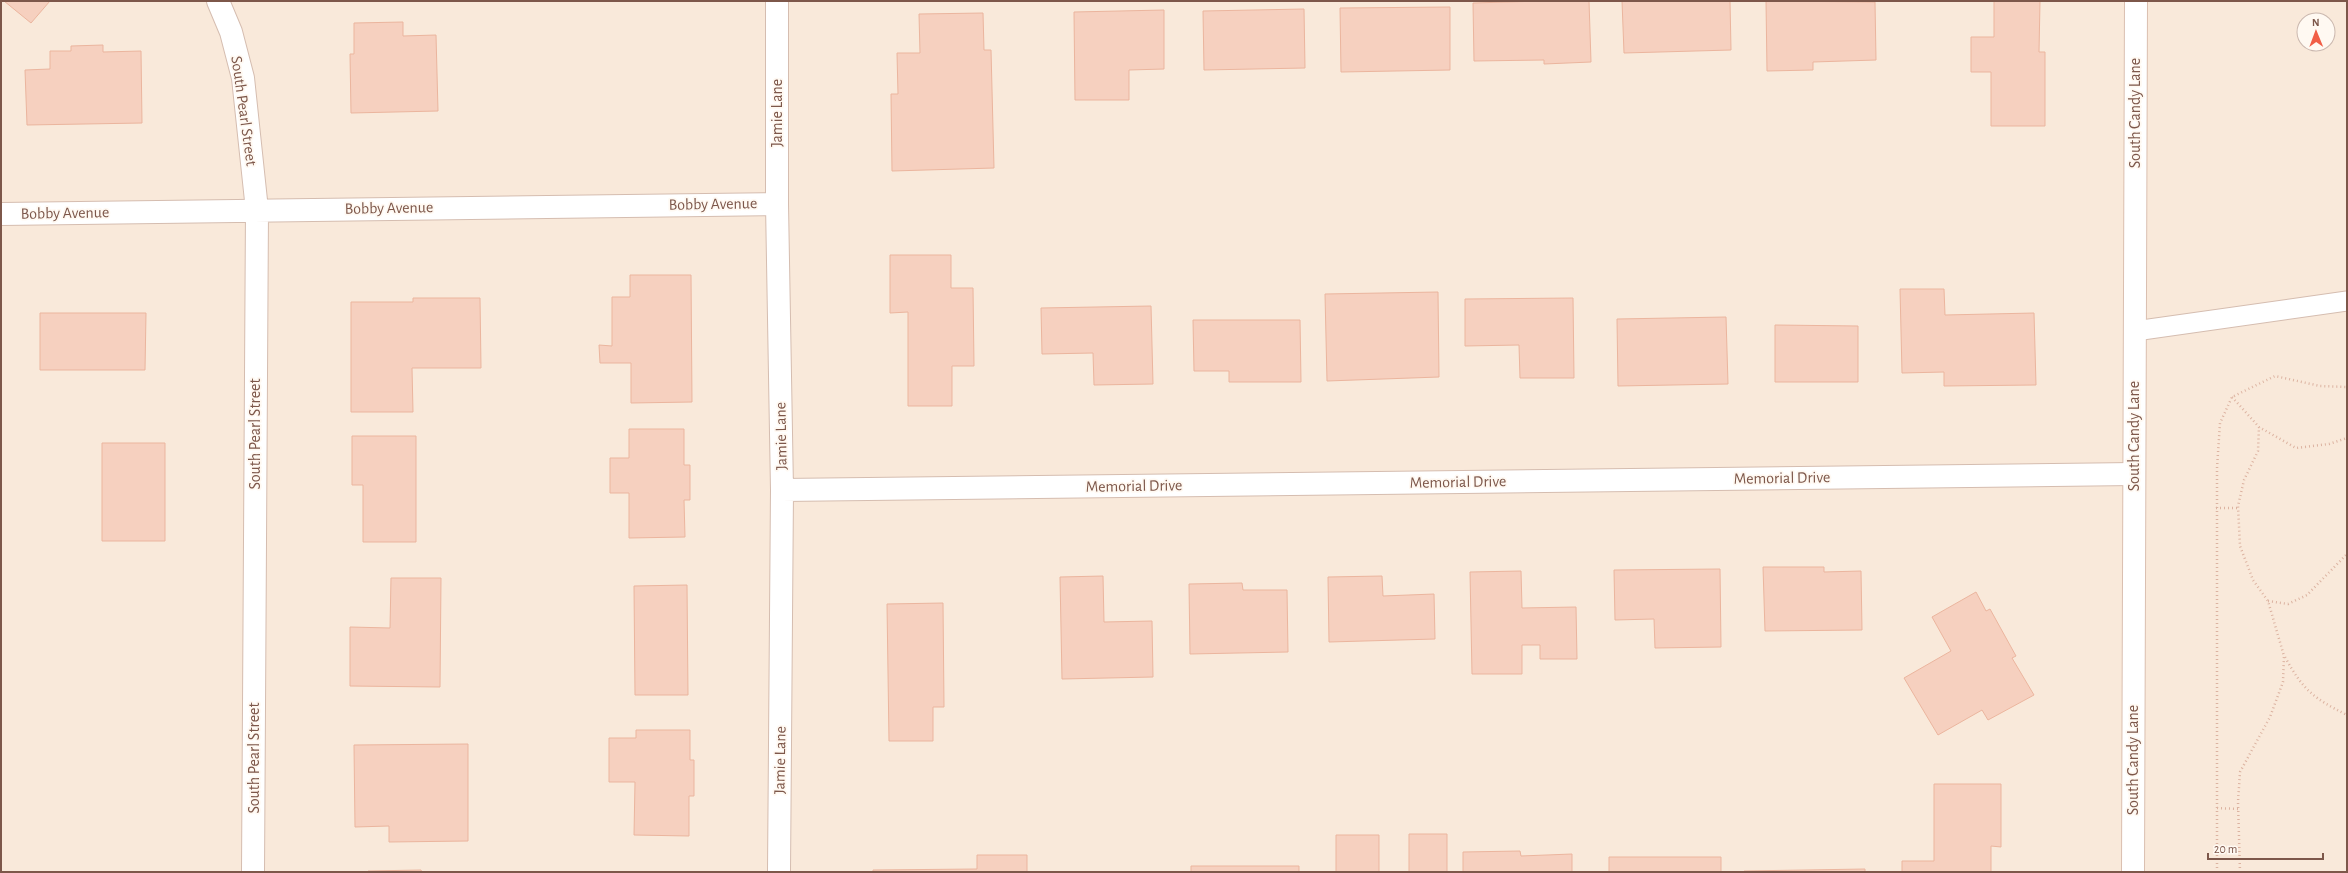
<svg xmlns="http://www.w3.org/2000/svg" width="2348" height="873" viewBox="0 0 2348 873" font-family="'Alegreya Sans',sans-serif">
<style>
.residential{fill:#f9e9da;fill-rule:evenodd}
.building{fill:#f6d0bf;stroke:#ebb59e}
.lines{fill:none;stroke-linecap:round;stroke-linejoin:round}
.lane-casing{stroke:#d5bdb0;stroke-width:21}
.street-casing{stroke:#d5bdb0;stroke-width:24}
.secondary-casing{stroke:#dabfb0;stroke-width:24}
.path{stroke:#dcb3a1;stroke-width:2.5;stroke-dasharray:1 3;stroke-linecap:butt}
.lane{stroke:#fff;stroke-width:19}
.street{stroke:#fff;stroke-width:22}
.secondary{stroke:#fff;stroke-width:22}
.labels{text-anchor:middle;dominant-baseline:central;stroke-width:3.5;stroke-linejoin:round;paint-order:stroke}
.street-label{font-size:16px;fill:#7d574a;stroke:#fff9f2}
</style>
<rect width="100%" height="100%" fill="#fef5ea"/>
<path class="residential" d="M1,1H2347V872H1ZM2304,20H2328V44H2304Z"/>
<path class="building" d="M4,1H50L31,23Z
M1542,1H1589L1591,62L1544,64V60L1474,61L1473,3Z
M1622,1H1730L1731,50L1624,53Z
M1766,1L1875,2L1876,60L1813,62V70L1767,71Z
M1994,1H2040L2039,52H2045V126H1991V72H1971V37H1994Z
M1450,7V70L1341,72L1340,8Z
M1304,9L1305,68L1204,70L1203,11Z
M1164,10V69L1129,70V100H1075L1074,12Z
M983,13L984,50H991L994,168L892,171L891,94H898L897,53H920L919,14Z
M403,22V36L436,35L438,111L351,113L350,54H354V23Z
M103,45V52L141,51L142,123L27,125L25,70L50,69V51H71V46Z
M890,255H951V288H973L974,366H952V406H908V312L890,313Z
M630,275H691L692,402L631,403V363H600L599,345L612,346V297H630Z
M1900,289H1944L1945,315L2034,313L2036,385L1944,386V372L1902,373Z
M1438,292L1439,377L1327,381L1325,294Z
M413,298H480L481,368H412L413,412H351V302H413Z
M1573,298L1574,378H1520L1519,345L1465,346V299Z
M1151,306L1153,384L1094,385L1093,353L1042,354L1041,308Z
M40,313H146L145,370H40Z
M1726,317L1728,384L1618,386L1617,319Z
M1193,320H1300L1301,382H1229V371H1194Z
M1775,325L1858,326V382H1775Z
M629,429H684V465H690V500H684L685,537L629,538V493H610V458H629Z
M352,436H416V542H363V485H352Z
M102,443H165V541H102Z
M1763,567H1824V572L1861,571L1862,630L1765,631Z
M1720,569L1721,647L1655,648L1654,619L1615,620L1614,570Z
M1521,571L1522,608L1576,607L1577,659H1540V645H1522V674H1472L1470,572Z
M1103,576L1104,622L1152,621L1153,677L1062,679L1060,577Z
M1382,576L1383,596L1434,594L1435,639L1329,642L1328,577Z
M391,578H441L440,687L350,686V627L390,628Z
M1242,583L1243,590H1287L1288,652L1190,654L1189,584Z
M687,585L688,695H635L634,586Z
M1976,592L1986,611L1990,609L2016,656L2012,658L2034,695L1988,720L1982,710L1938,735L1904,678L1951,651L1932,617Z
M943,603L944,707H933V741H889L887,604Z
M636,730H690V760H694V796H689V836L634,835L635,782H609V738H636Z
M468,744V841L389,842V826L355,827L354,745Z
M1934,784H2001V847L1991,846V872H1902V861H1934Z
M1409,834H1447V872H1409Z
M1336,835H1379V872H1336Z
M1520,851L1521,856L1572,854V872H1463V852Z
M977,855H1027V872H873V870L977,869Z
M1609,857H1721V872H1609Z
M1191,866H1299V872H1191Z
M1865,869V872H1744V871Z
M421,870L422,872H368V871Z"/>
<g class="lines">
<g class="lane-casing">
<path id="lane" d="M2135,331L2347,301"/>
</g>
<g class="street-casing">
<path id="street" d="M218,1L231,32L243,78L257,210L253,872
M777,1V204L782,490L779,872
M1,214L777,204
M782,490L2134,474"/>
</g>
<g class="secondary-casing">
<path id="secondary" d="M2133,872L2136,1"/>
</g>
<path class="path" d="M2232,397L2259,427L2296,448L2329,444L2347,438
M2216,508H2238
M2268,601L2288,604L2307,595L2347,554
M2285,657C2303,690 2313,698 2347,715
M2217,808L2238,809
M2217,872V468L2220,423L2232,397L2275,376L2320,386L2347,387
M2240,872L2238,802L2240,772L2270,717L2283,682L2284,656L2268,601L2253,580L2240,546L2238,506L2244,480L2258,451L2259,427"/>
<use href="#lane" class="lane"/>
<use href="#street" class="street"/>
<use href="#secondary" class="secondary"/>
</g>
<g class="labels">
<g class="street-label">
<text transform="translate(244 111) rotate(82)">South Pearl Street</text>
<text transform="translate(777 113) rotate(-90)">Jamie Lane</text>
<text transform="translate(2135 113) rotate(-90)">South Candy Lane</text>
<text transform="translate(713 204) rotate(-1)">Bobby Avenue</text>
<text transform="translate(389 208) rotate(-1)">Bobby Avenue</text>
<text transform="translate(65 213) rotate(-1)">Bobby Avenue</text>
<text transform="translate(255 434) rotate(-90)">South Pearl Street</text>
<text transform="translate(781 436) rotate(-91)">Jamie Lane</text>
<text transform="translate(2134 436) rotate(-90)">South Candy Lane</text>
<text transform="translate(1782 478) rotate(-1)">Memorial Drive</text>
<text transform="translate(1458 482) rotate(-1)">Memorial Drive</text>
<text transform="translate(1134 486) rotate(-1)">Memorial Drive</text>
<text transform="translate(254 758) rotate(-90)">South Pearl Street</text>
<text transform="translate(780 760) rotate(-89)">Jamie Lane</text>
<text transform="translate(2133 760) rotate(-90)">South Candy Lane</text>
</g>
</g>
<rect width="2348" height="873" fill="none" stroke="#7d574a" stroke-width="4"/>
<g transform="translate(2316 32) rotate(359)"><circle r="19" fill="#fff9f2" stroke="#cbb8af"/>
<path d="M0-3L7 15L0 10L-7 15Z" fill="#f15e46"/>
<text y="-6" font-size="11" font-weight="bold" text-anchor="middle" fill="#7d574a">N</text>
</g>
<path d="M2208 853v6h115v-6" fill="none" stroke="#7d574a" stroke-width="2"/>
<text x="2214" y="853" font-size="12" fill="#7d574a" stroke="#fff9f2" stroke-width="3" paint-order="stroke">20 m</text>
</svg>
